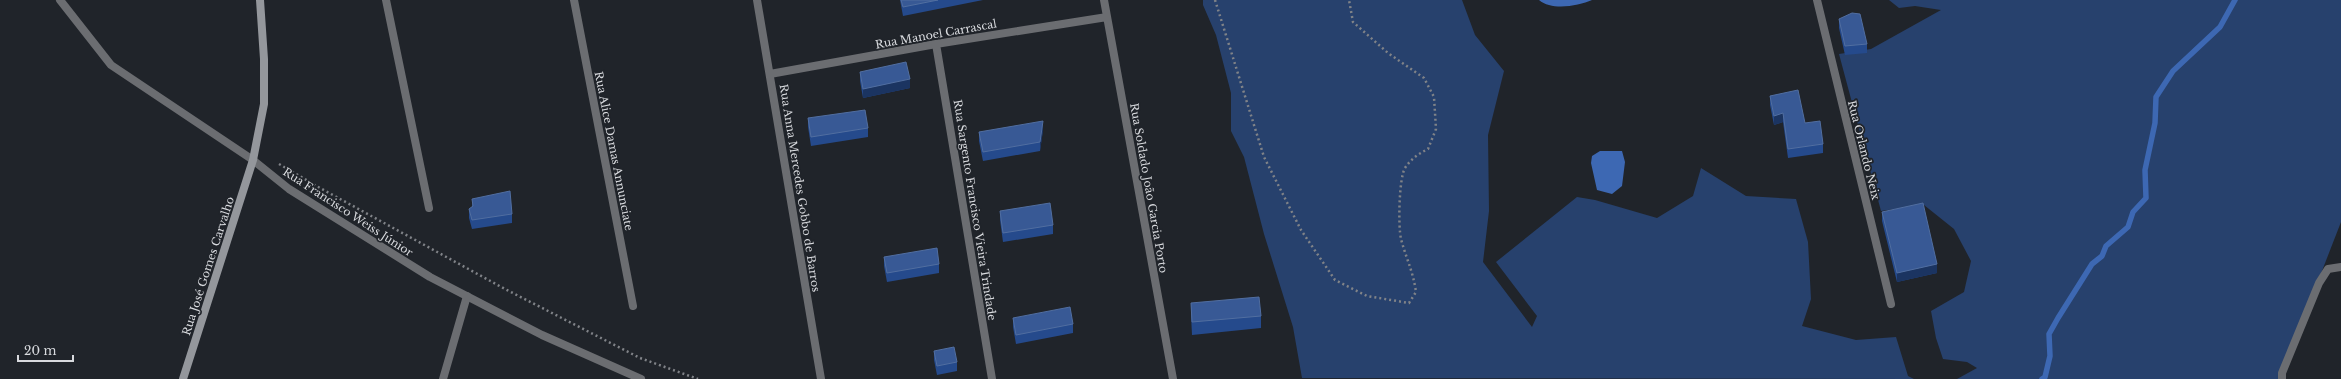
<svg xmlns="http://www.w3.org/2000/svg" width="2341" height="379" viewBox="0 0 2341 379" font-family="'Libre Baskerville',serif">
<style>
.green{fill:#27416d}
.water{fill:#3d68b3}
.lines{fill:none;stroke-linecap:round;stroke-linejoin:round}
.stream{stroke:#3d68b3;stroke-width:5.5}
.path{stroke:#808388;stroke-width:2.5;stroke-dasharray:2 3;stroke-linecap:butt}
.service{stroke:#6b6d71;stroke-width:8}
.minor{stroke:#6b6d71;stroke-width:8}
.secondary{stroke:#94979c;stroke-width:8}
.wall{fill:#254a8c}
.shaded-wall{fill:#1b3461}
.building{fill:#385995;stroke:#516ea0}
.labels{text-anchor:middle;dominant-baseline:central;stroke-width:3.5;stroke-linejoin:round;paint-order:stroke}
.street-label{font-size:11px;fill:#d8dade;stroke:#20242a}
</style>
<rect width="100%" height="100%" fill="#20242a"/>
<path class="green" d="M1203,0H1462L1475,35L1504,71L1488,135L1489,211L1483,262L1532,327L1537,316L1496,262L1577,197L1595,200L1657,218L1693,196L1701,168L1746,196L1796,199L1808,242L1811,299L1802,326L1856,340L1896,337L1908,376L1914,379L1302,378L1293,327L1264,234L1244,157L1231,131V93L1216,35L1203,5Z
M1889,0H2341V222L2280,379H1957L1977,368L1967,362L1943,359L1936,338L1931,311L1964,292L1971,261L1954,229L1924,205L1881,211L1839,54L1871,49L1941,10L1915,6L1899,8Z"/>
<path class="water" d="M1539,0H1592C1578,6 1552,11 1539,0Z
M1600,151H1622L1625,162L1622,186L1612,194L1597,190L1591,163L1592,156Z"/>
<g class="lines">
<path class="stream" d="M2042,379L2045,377L2050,356L2049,334L2058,318L2092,264L2102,256L2106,246L2128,227L2133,212L2146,198L2145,170L2155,123L2156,97L2173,71L2220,27L2235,0"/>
<path class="path" d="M1215,0L1264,157L1301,230L1335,280L1367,296L1409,303L1416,292C1413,271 1406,258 1401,239C1398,226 1399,178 1405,168C1411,159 1418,154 1428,149L1436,129L1434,97L1424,78L1388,53L1353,22L1349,0
M279,164L320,188L505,289L640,358L698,379"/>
<path class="service" d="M443,379L467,296"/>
<path class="minor" d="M60,0L111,65L253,160L289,189L430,277L542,335L641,379
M386,0L429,208
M574,0L633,306
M757,0L821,379
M1104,0L1173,379
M1817,0L1891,304
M936,44L992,379
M770,74L936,44L1107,17
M2282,379V373L2319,283L2328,269L2341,267"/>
<path class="secondary" d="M183,379L253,160L264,104V59L260,0"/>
</g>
<path class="wall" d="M900,0H983L903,16Z
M1839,19L1867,44V53L1845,55L1839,28Z
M860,72L910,88L863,98L860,81Z
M1770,96L1805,123L1823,144V153L1788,158L1783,122L1774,125L1770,105Z
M808,118L868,128V137L811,146L808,127Z
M1043,130L1040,151L983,161L979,141V132Z
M472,199L512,214V223L472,229L469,218V209L472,207Z
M1000,211L1053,225V234L1003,242L1000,220Z
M1882,212L1937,273L1897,282L1882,221Z
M884,257L939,264V273L887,282L884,266Z
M1191,303L1261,316V328L1192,335L1191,315Z
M1013,318L1073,324V333L1016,344L1013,327Z
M934,351L957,362V371L937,375L934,360Z"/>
<path class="shaded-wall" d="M910,79V88L863,98V89Z
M1783,113V122L1774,125V116Z
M1043,121V130L1040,151V142Z
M1937,264V273L1897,282V273Z"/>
<path class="building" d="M901,0H938L903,7Z
M1852,13L1860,14L1867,44L1845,46L1839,19Z
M906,62L910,79L863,89L860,72Z
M1798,90L1805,123L1820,121L1823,144L1788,149L1783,113L1774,116L1770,96Z
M865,110L868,128L811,137L808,118Z
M1043,121L1040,142L983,152L979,132Z
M510,191L512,214L472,220L469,209L473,206L472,199Z
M1050,203L1053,225L1003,233L1000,211Z
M1923,203L1937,264L1897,273L1882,212Z
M937,248L939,264L887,273L884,257Z
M1259,297L1261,316L1192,322L1191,303Z
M1070,307L1073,324L1016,335L1013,318Z
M954,347L957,362L937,366L934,351Z"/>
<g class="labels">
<g class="street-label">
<text transform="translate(936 34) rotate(-10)">Rua Manoel Carrascal</text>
<text transform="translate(1864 150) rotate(76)">Rua Orlando Neix</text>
<text transform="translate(614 151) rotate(79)">Rua Alice Damas Annunciate</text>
<text transform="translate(800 188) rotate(81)">Rua Anna Mercedes Gobbo de Barros</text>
<text transform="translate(1149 188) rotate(80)">Rua Soldado João Garcia Porto</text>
<text transform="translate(975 210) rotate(81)">Rua Sargento Francisco Vieira Trindade</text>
<text transform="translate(348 212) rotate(33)">Rua Francisco Weiss Júnior</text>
<text transform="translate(208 266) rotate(-72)">Rua José Gomes Carvalho</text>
</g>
</g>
<path d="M18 355v6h55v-6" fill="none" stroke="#d8dade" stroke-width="2"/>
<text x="24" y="355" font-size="12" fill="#d8dade" stroke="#20242a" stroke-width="3" paint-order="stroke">20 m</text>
</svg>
